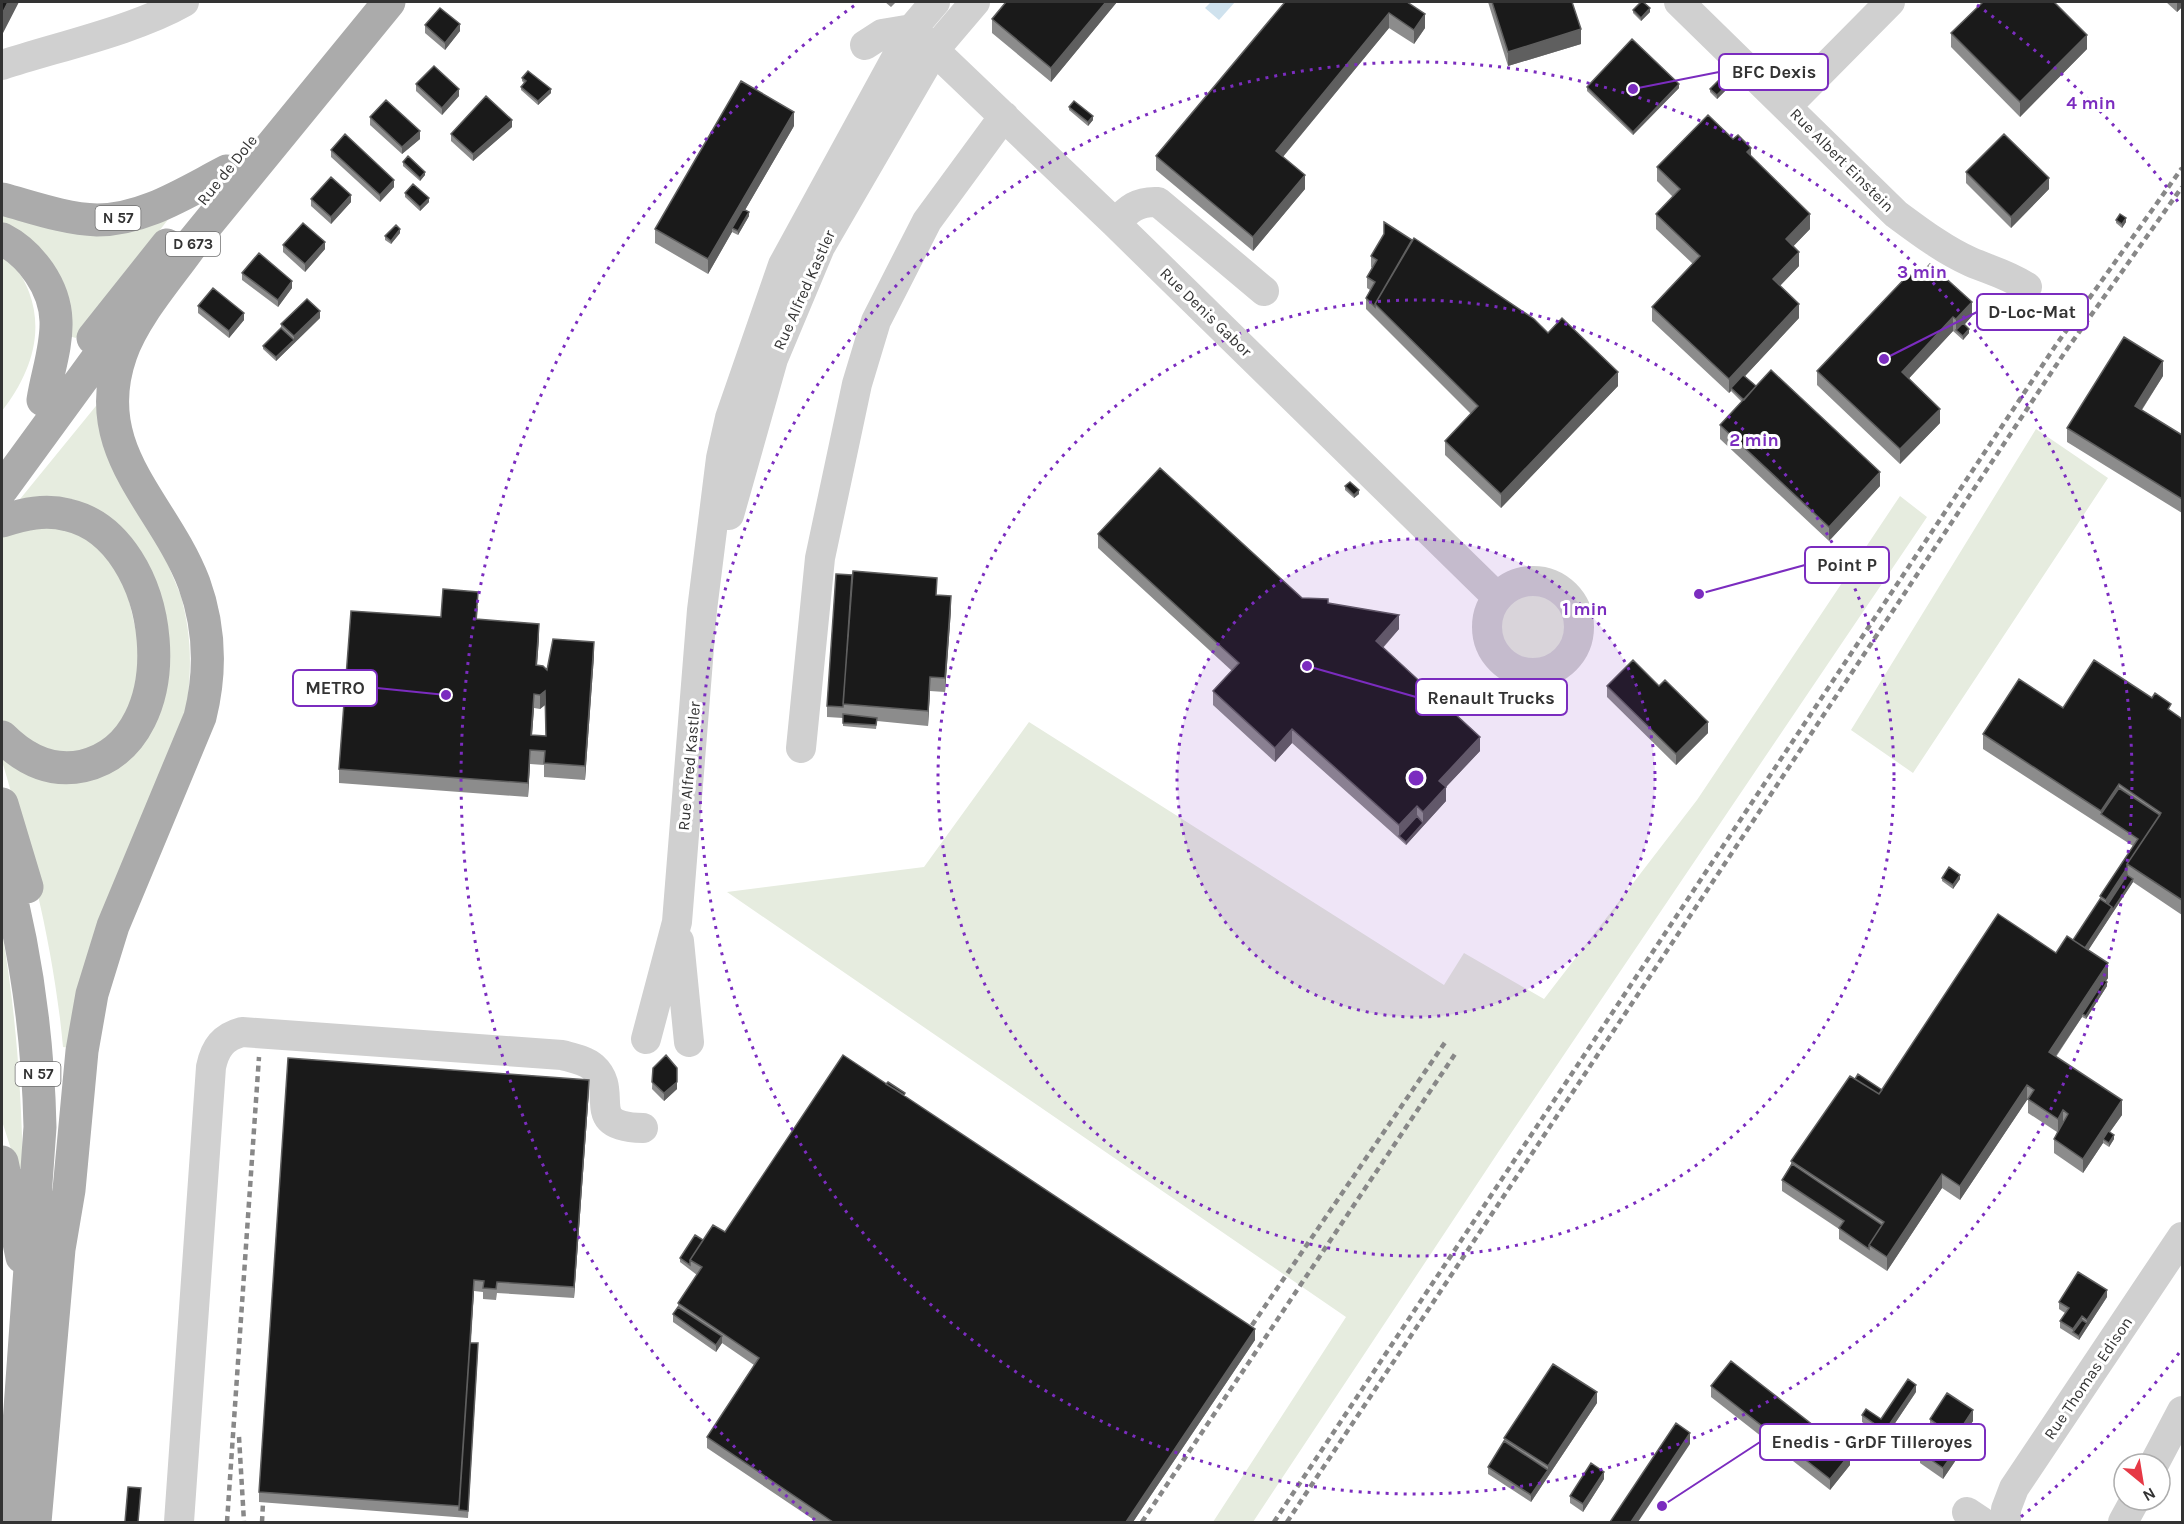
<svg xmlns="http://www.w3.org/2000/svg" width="2184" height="1524" viewBox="0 0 2184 1524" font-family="Karla,sans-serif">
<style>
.green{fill:#e6ecdf}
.water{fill:#cfe2ee}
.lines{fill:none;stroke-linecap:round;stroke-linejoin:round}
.minor{stroke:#d0d0d0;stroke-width:30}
.major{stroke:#ababab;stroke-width:33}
.rail{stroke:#888;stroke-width:4.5;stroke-dasharray:6 4.5;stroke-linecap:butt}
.wall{fill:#8c8c8c;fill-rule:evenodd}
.shaded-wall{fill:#5f5f5f}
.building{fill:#1a1a1a;stroke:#5f5f5f;stroke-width:1.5;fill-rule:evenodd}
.ring{fill:none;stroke:#7b2cbf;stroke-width:3;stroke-dasharray:3 6}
.labels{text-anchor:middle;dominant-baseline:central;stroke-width:6;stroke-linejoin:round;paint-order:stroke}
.shield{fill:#fff;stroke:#707070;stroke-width:1.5}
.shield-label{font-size:15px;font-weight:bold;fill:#333}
.street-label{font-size:16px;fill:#333;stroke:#fff}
.centre{fill:#7b2cbf;stroke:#fff;stroke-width:3}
.ring-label{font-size:18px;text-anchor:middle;font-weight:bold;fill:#7b2cbf;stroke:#fff;stroke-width:6;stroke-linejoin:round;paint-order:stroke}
.leader{fill:none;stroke:#7b2cbf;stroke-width:2}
.callout-dot{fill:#7b2cbf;stroke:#fff;stroke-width:2}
.callout{fill:#fff;stroke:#7b2cbf;stroke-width:2}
.callout-label{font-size:18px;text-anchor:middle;font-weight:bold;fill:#333}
</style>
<rect width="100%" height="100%" fill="#fff"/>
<path class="green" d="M2,213L170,217L76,338L65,335L2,227Z
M2,256C14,263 24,278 29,292C45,335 29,376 2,411Z
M100,401L181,596C193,642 191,669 186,716L71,1048L63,1047C54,948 30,855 2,761L4,757L134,749L146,568L16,504Z
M2036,429L2108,478L1913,773L1851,730Z
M1900,496L1927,517L1499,1151L1253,1522H1213L1346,1317L727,892L924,867L1029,722L1444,985L1464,953L1544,999L1697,800Z
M72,526L122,569L144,667L120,730L89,752L55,755L5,726L2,721V534L12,528Z
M1496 627a35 35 0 1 1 70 0a35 35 0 1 1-70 0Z
M2,932C16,1013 21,1086 23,1168H17L2,1121Z"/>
<path class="water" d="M1211,2H1235L1219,20L1205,8Z"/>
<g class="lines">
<path class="minor" d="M1679,2L1896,214C1919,231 1944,250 1971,262C1990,270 2009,275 2027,287
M865,45L882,34L912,29L1115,223L1497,597
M2,65C57,47 135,30 184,2
M1787,106L1890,2
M1115,223C1129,209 1137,201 1158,202L1264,291
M729,515L773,359L820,247L935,49L975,2
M1487 627a46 46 0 1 1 92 0a46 46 0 1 1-92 0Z
M801,748L820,558L857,384L876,321L927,221L1004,116
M679,941L689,1042
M646,1039L677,922L702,610L721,458L730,418L783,265L912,29L935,2
M2154,1464L2182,1411
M1967,1512L1982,1522
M179,1522L211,1067C215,1048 223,1037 242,1032L562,1055C573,1058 585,1060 593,1067C621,1092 581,1127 643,1128
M2006,1522V1509L2014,1488L2182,1237
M2123,1522L2135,1500"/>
<path class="major" d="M2,199C32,207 65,219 97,220C144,220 186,192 227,171
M2,239C31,254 55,287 56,321C57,347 47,374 43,400
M178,260L389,2
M93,338L167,245
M2,489L121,326
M2,521C24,514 45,509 68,515C168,538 190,741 83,766C51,773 24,759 2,737
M2,804L27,887
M2,862C26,949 38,1037 40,1127L12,1522
M2,1162L22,1257
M35,1522L59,1249L69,1190L82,1051L92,994L113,926L200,717C211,673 210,627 194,583C163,502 87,451 121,354C134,316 170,276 193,243"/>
<path class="rail" d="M1246,1334L1446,1041
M239,1437L244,1522
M227,1522L259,1057
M262,1522L263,1503
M1142,1522L1457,1051
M1274,1522L2056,345L2182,168
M1287,1522L2065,352L2182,187"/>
</g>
<path class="wall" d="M885,2H896L891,7Z
M1117,2L1051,82L992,33V19Z
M1407,2L1425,28L1414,44L1389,28L1283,157L1305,189L1253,251L1156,170V156Z
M1488,2H1572L1581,44L1508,66Z
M2166,2H2182V7L2177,12Z
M1633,10L1650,12L1641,21L1633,13Z
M425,25L460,31L445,50L425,33Z
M1951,33L2087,49L2020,117L1951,47Z
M522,78L551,93L538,105L521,90V87L524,83L522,81Z
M416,84L459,96L442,115L416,91Z
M1587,87L1679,88L1633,135L1587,91Z
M1728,88L1717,99L1710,92V89Z
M1069,107L1093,120L1088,126L1069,110Z
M370,117L420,139L402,154L370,125Z
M794,126L745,210L749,216L738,235L732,232L708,274L655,243V229Z
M512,127L473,161L451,141V134Z
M331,150L394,187L380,202L331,157Z
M1751,157L1810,229L1793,246L1799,266L1780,286L1799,318L1745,376L1756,386L1880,486L1829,541L1720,439V425L1742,402L1731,391L1729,393L1652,321V307L1693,264L1656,229V214L1673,197L1657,181V167Z
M403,162L425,175L420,181L403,166Z
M1966,172L2049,189L2011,228L1966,183Z
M405,193L429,202L420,211L405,197Z
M311,199L351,202L331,224L311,206Z
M2116,220L2126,222L2122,228L2116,223Z
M400,233L391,244L385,240V236Z
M283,245L325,249L305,272L283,252Z
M1371,256L1548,333L1618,386L1501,508L1445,455V441L1471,414L1366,309V298L1370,290L1367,288V277L1372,268L1371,267Z
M242,273L292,288L278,307L242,280Z
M1915,280L1972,316L1964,325L1969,333L1963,340L1953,331L1909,378L1940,423L1900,464L1817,385V371Z
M198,306L244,320L229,338L198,313Z
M320,318L276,361L263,349V346L281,328V324Z
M2163,376L2142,410L2182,435V513L2067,442V428Z
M1345,486L1359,494L1354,498L1345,490Z
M1098,534L1302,598L1328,603L1399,629L1383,648L1480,751L1446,787V801L1406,845L1292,743L1275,762L1213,705V691L1232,671L1098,548Z
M937,595L951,610L945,692L930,691L928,726L877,721L876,729L843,726V718L827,717V706Z
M478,606L477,619L539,638L537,665L547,670L594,656L585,780L544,777V765L530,764L528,797L339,783V769L441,617ZM545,705L546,736L532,735L534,708L540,709Z
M1607,686L1708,733L1676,765L1607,697Z
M2063,708L2171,712L2182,719V915L2133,882L2088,950L2108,978L2106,981L2107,986L2086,1019L2082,1017L2056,1057L2122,1115L2110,1132L2114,1139L2109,1147L2103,1143L2083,1173L2054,1153V1139L2057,1132L2028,1113V1100H2027L1960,1200L1942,1188L1887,1271L1839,1239V1229L1782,1191V1180L1791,1164V1161L1855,1079L1882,1090L2073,940L2100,899V896L2133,846L1983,749V734Z
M1942,878L1960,879L1953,889L1942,881Z
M653,1068L677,1089L664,1101L652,1089Z
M886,1084L1255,1340L1133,1522H817L707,1448V1437L754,1365L722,1343L716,1352L673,1322V1314L678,1307V1303L697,1275L680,1262V1258L703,1240L725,1232Z
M589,1090L574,1298L497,1293L496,1300L483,1299V1292L474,1291L471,1343L478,1351L468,1518L259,1502V1492Z
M2107,1297L2079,1340L2060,1328V1321L2065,1313L2059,1309V1302Z
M1711,1386L1850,1465L1830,1490L1711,1397Z
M1916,1392L1885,1438L1862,1422V1415L1881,1419Z
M1597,1403L1531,1502L1488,1474V1467L1504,1441V1438Z
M1930,1419L1973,1421L1961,1440L1962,1451L1943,1479L1920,1463V1452L1933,1432L1930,1430Z
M1604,1479L1583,1512L1570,1503V1496Z"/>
<path class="shaded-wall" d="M8,2H19L2,35V14Z
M1106,2H1117L1051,82V68Z
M2177,2H2182V7L2177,12Z
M1650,8V12L1641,21V18Z
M1389,13V28L1276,165V151Z
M1425,14V28L1414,44V30Z
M460,24V31L445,50V43Z
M1581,29V44L1508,66V52Z
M2087,35V49L2020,117V102Z
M1679,84V88L1633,135V132Z
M1728,84V88L1717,99V95Z
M459,89V96L442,115V108Z
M551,89V93L538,105V101Z
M794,112V126L734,229L732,228V232L708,274V259Z
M1093,116V120L1088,126V122Z
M512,120V127L473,161V154Z
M420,131V139L402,154V147Z
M1751,148V162L1747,152Z
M425,172V175L420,181V178Z
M1305,175V189L1253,251V237Z
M2049,178V189L2011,228V217Z
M394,180V187L380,202V195Z
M351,195V202L331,224V217Z
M429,198V202L420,211V207Z
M749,212V216L738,235V231Z
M1810,214V229L1786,254V239Z
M2126,218V222L2122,228V224Z
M400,229V233L391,244V241Z
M325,242V249L305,272V264Z
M1799,252V266L1773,293V279Z
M292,281V288L278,307V300Z
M1972,302V316L1958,332L1956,330V319Z
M1799,304V318L1733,389L1731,388V391L1729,393V379Z
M320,311V318L276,361V357L294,340V336Z
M244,313V320L229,338V331Z
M1953,317V331L1902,386V372Z
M1969,329V333L1963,340V336Z
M2163,361V376L2135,420V406Z
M1618,372V386L1501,508V494Z
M1940,409V423L1900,464V449Z
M1880,472V486L1829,541V527Z
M1359,490V494L1354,498V495Z
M951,596V610L945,692V678Z
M1399,615V629L1376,655V641Z
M539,624V638L536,679V665Z
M594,642V656L585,780V766Z
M930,677V691L928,726V711Z
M545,691V705L540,709V695Z
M534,694V708L531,749V735Z
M1708,722V733L1676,765V754Z
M1292,729V743L1275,762V748Z
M1480,737V751L1446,787V801L1406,845V842L1423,823V812L1439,781Z
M530,750V764L528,797V783Z
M2119,784V798L2101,814V811Z
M1417,806V820L1399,836V825Z
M2127,868L2128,878L2106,907V900Z
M1960,875V879L1953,889V885Z
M2133,879V882L2112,914V911Z
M2112,907V914L2082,960V953Z
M2108,963V978L2084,1014H2082V1017L2049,1066V1052Z
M2107,982V986L2086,1019V1016Z
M589,1080V1090L574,1298V1287Z
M677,1082V1089L664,1101V1093Z
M2027,1085V1100L1960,1200V1186Z
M2122,1100V1115L2104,1140L2103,1139V1143L2083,1173V1159Z
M2063,1110V1124L2058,1133V1119Z
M2114,1135V1139L2109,1147V1143Z
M1942,1174V1188L1887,1271V1257Z
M474,1280V1291L459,1510Z
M2107,1290V1297L2079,1340V1336L2087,1323V1320Z
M2082,1316V1323L2073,1332V1336V1329Z
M1255,1329V1340L1133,1522H1126Z
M722,1336V1343L716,1352V1345Z
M1916,1385V1392L1885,1438V1431Z
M1597,1392V1403L1531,1502V1495L1548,1470V1466Z
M1973,1410V1421L1956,1447V1436Z
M1690,1433V1444L1638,1522H1631Z
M1962,1441V1451L1943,1479V1468Z
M1850,1454V1465L1830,1490V1479Z
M1604,1472V1479L1583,1512V1504Z"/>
<path class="building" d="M2,2H8L2,14Z
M1006,2H1106L1051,68L992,19Z
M1285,2H1407L1425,14L1414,30L1389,13L1276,151L1305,175L1253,237L1156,156Z
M1492,2H1572L1581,29L1508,52Z
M1641,2H1643L1650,8L1641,18L1633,10Z
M1983,2H2054L2087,35L2020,102L1951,33Z
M440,8L460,24L445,43L425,25Z
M1632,39L1679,84L1633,132L1587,87Z
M434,66L459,89L442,108L416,84Z
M528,71L551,89L538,101L521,87L526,81L522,78Z
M1721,78L1728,84L1717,95L1710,89Z
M741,81L794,112L708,259L655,229Z
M486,96L512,120L473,154L451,134Z
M386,100L420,131L402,147L370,117Z
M1074,101L1093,116L1088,122L1069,107Z
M1708,115L1733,139L1738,135L1751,148L1747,152L1810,214L1786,239L1799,252L1773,279L1799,304L1729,379L1652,307L1700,256L1656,214L1680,189L1657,167Z
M345,134L394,180L380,195L331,150Z
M2004,134L2049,178L2011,217L1966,172Z
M408,156L425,172L420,178L403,162Z
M331,177L351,195L331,217L311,199Z
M413,184L429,198L420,207L405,193Z
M743,209L749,212L738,231L732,228Z
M2120,214L2126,218L2122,224L2116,220Z
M1384,222L1412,240L1375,304V307L1366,298L1375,282L1367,277L1377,260L1371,256L1384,234Z
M303,223L325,242L305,264L283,245Z
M396,225L400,229L391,241L385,236Z
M1414,238L1534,319L1548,333L1562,318L1618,372L1501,494L1445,441L1478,406L1375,304Z
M259,253L292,281L278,300L242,273Z
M1930,264L1972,302L1956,319L1953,317L1902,372L1940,409L1900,449L1817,371L1909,274L1915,280Z
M213,288L244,313L229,331L198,306Z
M307,299L320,311L294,336L281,324Z
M1963,323L1969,329L1963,336L1956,330Z
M281,328L294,340L276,357L263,346Z
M2124,337L2163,361L2135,406L2182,435V499L2067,428Z
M1771,370L1880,472L1829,527L1720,425Z
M1743,375L1756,386L1744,400L1731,388Z
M1160,468L1302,598L1328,599V603L1399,615L1376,641L1480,737L1439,781L1446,787L1423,812L1417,806L1399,825L1292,729L1275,748L1213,691L1239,663L1098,534Z
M1350,482L1359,490L1354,495L1345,486Z
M853,571L937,578L936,595L951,596L945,678L930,677L928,711L843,704Z
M836,574L852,575L843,707L827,706Z
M443,589L478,592L476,619L539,624L536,665L543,666L547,670L553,639L594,642L585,766L544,763L545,751L530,750L528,783L339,769L351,611L441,617ZM545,691L546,736L531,735L534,694L540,695Z
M1633,660L1659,686L1665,680L1708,722L1676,754L1607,686Z
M2094,660L2152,698L2155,693L2171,704L2168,709L2182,719V900L2127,864L2161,813L2119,784L2101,811L1983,734L2019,679L2063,708Z
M843,714L877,718L876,725L843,723Z
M2119,788L2160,815L2127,864V868L2106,900L2100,896L2138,839L2101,814Z
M1417,816L1423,823L1406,842L1399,836Z
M1949,867L1960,875L1953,885L1942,878Z
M2127,875L2133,879L2112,911V907L2108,904Z
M2100,899L2112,907L2085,948L2073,940Z
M1998,914L2056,953L2067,936L2108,963L2049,1052L2122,1100L2083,1159L2054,1139L2068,1114L2063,1110L2058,1119L2028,1099L2034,1090L2027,1085L1960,1186L1942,1174L1887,1257L1869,1245L1884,1222L1791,1161L1850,1076L1879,1094Z
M2104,980L2107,982L2086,1016L2082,1014Z
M666,1055L677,1068V1082L664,1093L652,1082L653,1068Z
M843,1055L1255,1329L1126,1522H833L707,1437L759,1358L678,1303L702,1267L690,1260L713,1225L725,1232Z
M288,1058L589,1080L574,1287L497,1282L496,1289L483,1288L484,1281L474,1280L459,1506L259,1492Z
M1858,1074L1882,1090L1879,1094L1855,1079Z
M888,1082L905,1093L904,1095L886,1084Z
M2108,1131L2114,1135L2109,1143L2103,1139Z
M1792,1164L1882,1225L1869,1245V1249L1839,1228L1844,1221L1782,1180Z
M695,1235L703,1240L690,1260V1265L680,1258Z
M2078,1272L2107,1290L2087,1320L2082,1316L2073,1329L2060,1321L2069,1308L2059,1302Z
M678,1307L722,1336L716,1345L673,1314Z
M2082,1320L2087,1323L2079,1336L2073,1332Z
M470,1343H478L468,1511L459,1510Z
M1731,1361L1850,1454L1830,1479L1711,1386Z
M1553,1364L1597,1392L1548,1466L1504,1438Z
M1908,1379L1916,1385L1885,1431L1862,1415L1866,1409L1881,1419Z
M1947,1393L1973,1410L1956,1436L1962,1441L1943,1468L1920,1452L1938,1425L1930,1419Z
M1676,1423L1690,1433L1631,1522H1610Z
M1504,1441L1548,1470L1531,1495L1488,1467Z
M1591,1463L1604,1472L1583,1504L1570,1496Z
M128,1487L141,1488L138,1522H125Z"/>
<circle cx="1416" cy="778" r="239" fill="#7b2cbf" fill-opacity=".12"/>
<g class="ring">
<circle cx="1416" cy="778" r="239"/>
<circle cx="1416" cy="778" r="478"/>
<circle cx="1416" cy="778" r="716"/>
<path d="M2179 1353A955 955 0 0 1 2017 1520M815 1520A955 955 0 0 1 855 5M1977 5A955 955 0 0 1 2179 203"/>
</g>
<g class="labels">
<g class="shield">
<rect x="95.5" y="206" width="45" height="24" rx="4.5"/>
<rect x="166" y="232" width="54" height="24" rx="4.5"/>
<rect x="15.5" y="1062" width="45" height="24" rx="4.5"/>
</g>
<g class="shield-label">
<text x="118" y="218">N 57</text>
<text x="193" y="244">D 673</text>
<text x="38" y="1074">N 57</text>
</g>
<g class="street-label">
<text transform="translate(1842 160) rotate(45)">Rue Albert Einstein</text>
<text transform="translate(227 170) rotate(-51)">Rue de Dole</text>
<text transform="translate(804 290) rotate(-66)">Rue Alfred Kastler</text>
<text transform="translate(1206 312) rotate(44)">Rue Denis Gabor</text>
<text transform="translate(689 766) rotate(-85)">Rue Alfred Kastler</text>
<text transform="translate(2088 1378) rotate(-56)">Rue Thomas Edison</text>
</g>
</g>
<circle cx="1416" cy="778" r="9" class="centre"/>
<g class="ring-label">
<text x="2091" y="109">4 min</text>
<text x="1922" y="278">3 min</text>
<text x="1754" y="446">2 min</text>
<text x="1585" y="615">1 min</text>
</g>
<path class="leader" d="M1633 89L1719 72M1884 359L1977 312M1699 594L1805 565M446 695L377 688M1307 666L1416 697M1662 1506L1760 1442"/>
<g class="callout-dot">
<circle cx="1633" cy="89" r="6"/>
<circle cx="1884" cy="359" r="6"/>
<circle cx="1699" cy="594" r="6"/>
<circle cx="446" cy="695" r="6"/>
<circle cx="1307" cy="666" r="6"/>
<circle cx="1662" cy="1506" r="6"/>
</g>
<g class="callout">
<rect x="1719" y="54" width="109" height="36" rx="6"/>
<rect x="1977" y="294" width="111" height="36" rx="6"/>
<rect x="1805" y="547" width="84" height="36" rx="6"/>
<rect x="293" y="670" width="84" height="36" rx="6"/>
<rect x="1416" y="679" width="151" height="36" rx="6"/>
<rect x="1760" y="1424" width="225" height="36" rx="6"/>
</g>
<g class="callout-label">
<text x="1774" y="78">BFC Dexis</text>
<text x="2032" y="318">D-Loc-Mat</text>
<text x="1847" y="571">Point P</text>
<text x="335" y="694">METRO</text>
<text x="1491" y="704">Renault Trucks</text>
<text x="1872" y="1448">Enedis - GrDF Tilleroyes</text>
</g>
<rect width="2184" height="1524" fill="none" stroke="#333333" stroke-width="6"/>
<g transform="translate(2142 1482) rotate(150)"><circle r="28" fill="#ffffff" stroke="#adadad" stroke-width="1.5"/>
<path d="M0-4.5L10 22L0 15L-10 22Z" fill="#e63946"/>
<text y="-9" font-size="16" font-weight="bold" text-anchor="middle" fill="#333333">N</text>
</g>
</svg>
